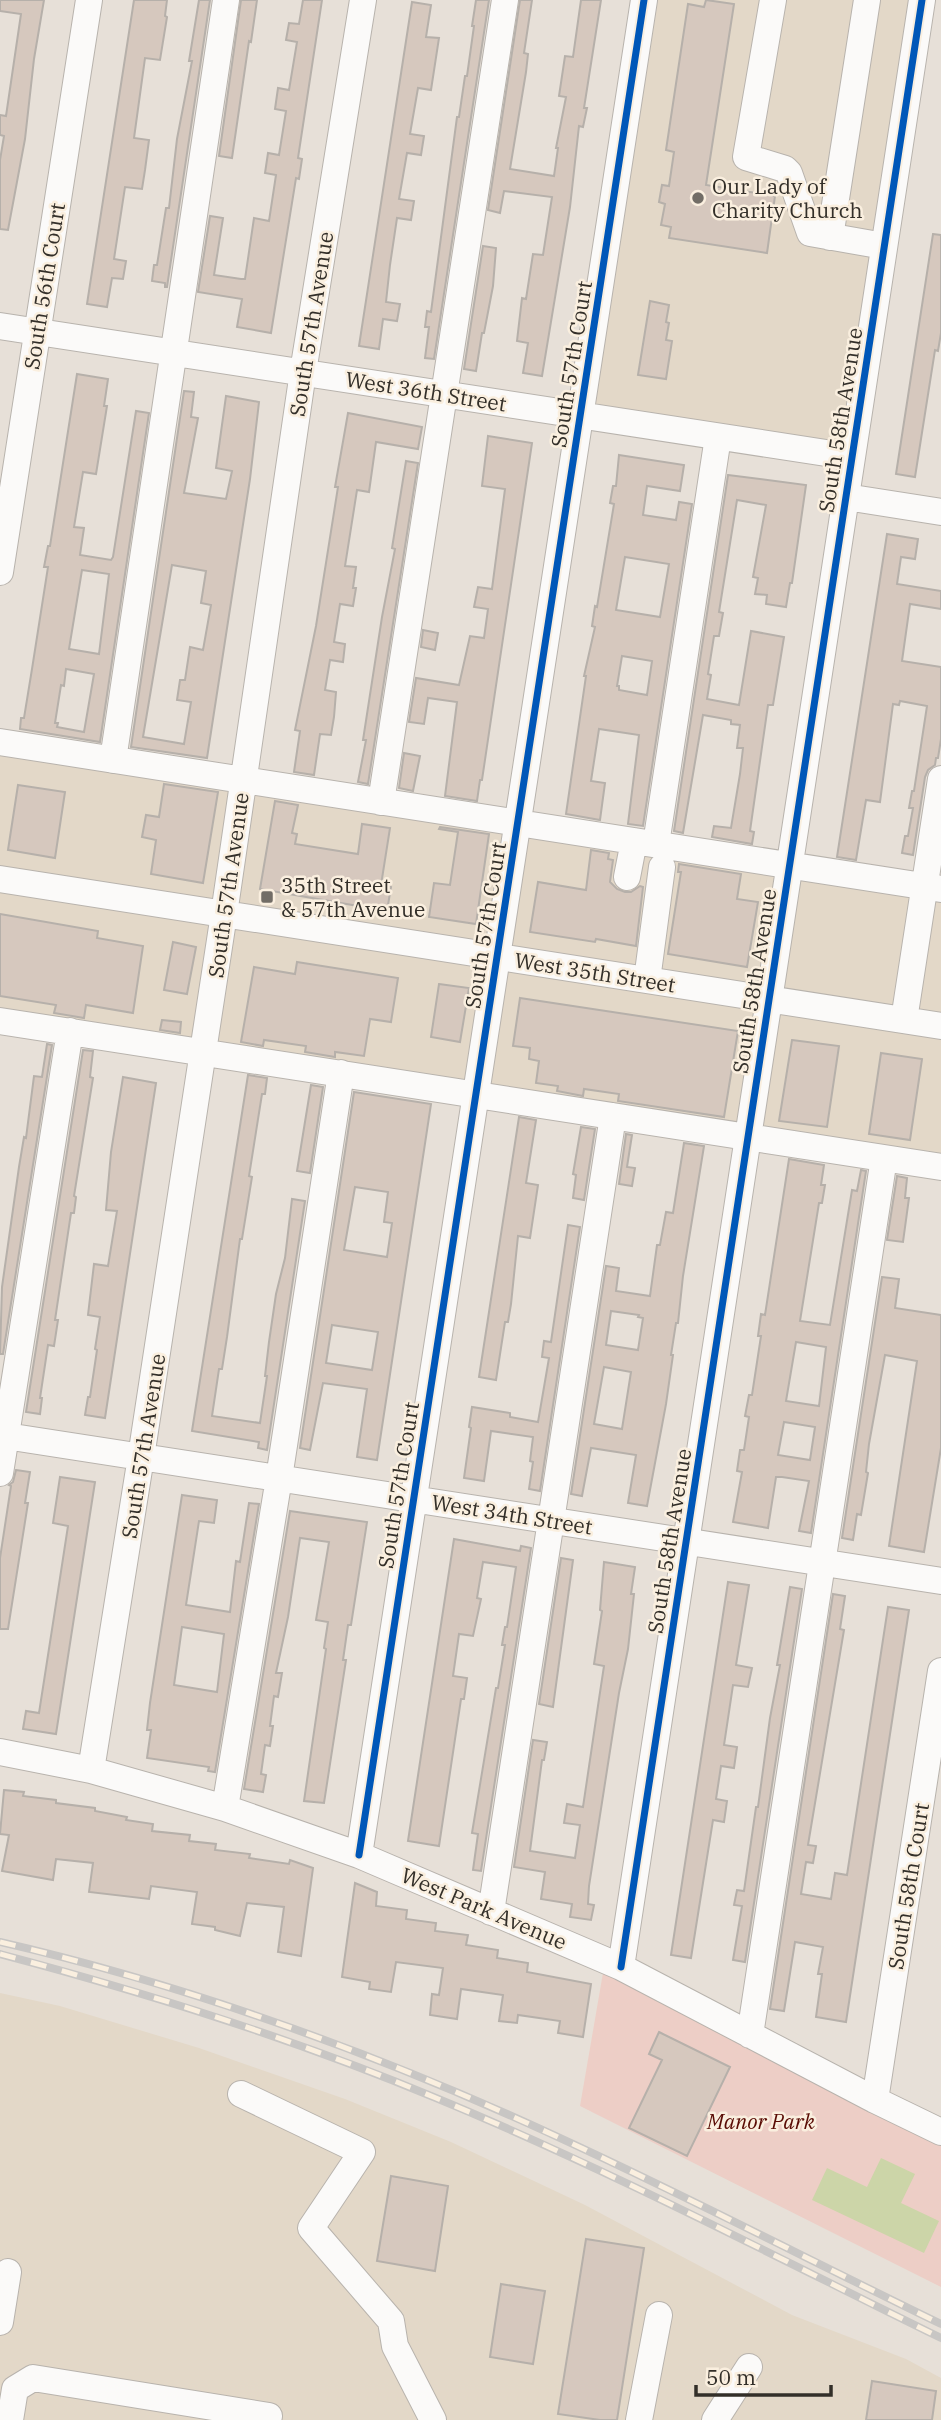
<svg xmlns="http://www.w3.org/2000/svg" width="941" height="2420" viewBox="0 0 941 2420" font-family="'IBM Plex Serif',serif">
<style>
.built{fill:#e3d8c8}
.green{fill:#edcec6}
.water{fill:#ccd5a8}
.building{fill:#d6c8be;stroke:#b6b0aa;stroke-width:2;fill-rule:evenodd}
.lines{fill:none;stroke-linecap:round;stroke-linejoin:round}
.minor-casing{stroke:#b8b3ad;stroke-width:28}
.minor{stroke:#fbfaf9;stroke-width:26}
.rail-casing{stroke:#c8c6c4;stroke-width:8}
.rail{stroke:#faefdf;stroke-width:5;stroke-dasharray:16;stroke-linecap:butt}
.cycleway-casing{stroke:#faefdf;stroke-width:11}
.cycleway{stroke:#0057b8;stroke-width:7}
.poi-dot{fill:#726d66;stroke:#faefdf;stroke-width:2.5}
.labels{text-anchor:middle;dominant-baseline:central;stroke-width:5;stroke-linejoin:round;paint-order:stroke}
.poi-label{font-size:21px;fill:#332f29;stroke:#faefdf;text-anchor:start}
.street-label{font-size:21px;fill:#332f29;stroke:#faefdf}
.park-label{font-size:21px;font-style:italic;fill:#590b04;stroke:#faefdf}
</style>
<rect width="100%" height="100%" fill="#e7e0d8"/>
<path class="built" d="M658,0H909L842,446L595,406Z
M0,746L941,892V1171L0,1026Z
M0,1993L60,2006L199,2048L345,2099L451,2142L585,2205L792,2315L906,2359L941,2378V2420H0Z"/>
<path class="green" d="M604,1967L941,2137V2287L580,2106Z"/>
<path class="water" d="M881,2158L915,2174L901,2203L939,2221L924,2253L812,2200L827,2168L867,2187Z"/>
<path class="building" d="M0,0H44L34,59L25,139L8,230L0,229V160L4,136L0,135V115L6,116L21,14L0,11Z
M134,0H167L165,16L167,17L160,60L145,58L134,138L149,140L145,170L142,189L125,187L114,259L126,261L123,279L112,278L107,307L87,304Z
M199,0H210L167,287H165V283L152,281L154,265H157L166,208H169L177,139L192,61H189Z
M241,0H257L251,42L249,41L232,158L219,156Z
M303,0H322L298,158L302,159L299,179L296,178L271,333L237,327L242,299L198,292L210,216L223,218L214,275L241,279H245L254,218L269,221L276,175L265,173L268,153L279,155L286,111L275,109L278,88L289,90L297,42L286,40L289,23L299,24Z
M476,0H489L434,359L425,358L429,327H425L427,311L431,312L457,117H459L465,76H467L474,26H472Z
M520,0H532L524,53L528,54L526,72L510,169L554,176L558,148H556L566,97L559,96L565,56L573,57L581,0H601L584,108H587L583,127L579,126L570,207L542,376L523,373L528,343L517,341L522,298L526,299L533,254L543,255L552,197L504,191L500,213L488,210Z
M706,0L734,4L706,185L775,196L767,253L669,238L671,227L661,225L665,204L659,202L662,185L669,186L674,152L666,150L688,4L704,7Z
M412,2L431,5L426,37L439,38L431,90L418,88L410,134L424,136L421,155L407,153L399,199L414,201L411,220L397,218L390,265L386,302L400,304L397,321L383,319L379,349L359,346Z
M933,234L941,235V333L938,351L935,350L915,477L896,474Z
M483,246L496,248L493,286L484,333H482L476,371L464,369Z
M650,301L669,305L666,322L669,323L666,340L672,341L666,379L638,375Z
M77,374L108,379L104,406H107L96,474L83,472L74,527L84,528L80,555L111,560L113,557L136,411L149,413L100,742L20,729L21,718H24L32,669L48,567H44L48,546H50ZM82,570L109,574L99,654L69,649ZM66,669L94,674L84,732L57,727L58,723H55L61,685L64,686Z
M184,391L194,392L191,417L198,418L184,493L226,499L232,471L216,468L226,396L259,402L250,479L207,758L131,747ZM172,565L206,571L201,603L211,605L203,650L190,647L185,680H180L177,700L191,702L184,744L143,737Z
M348,413L422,427L418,449L376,442L369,492L357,490L345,566L356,567L353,588H356L353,606L340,604L334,642L345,644L343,662L330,660L325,690L336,692L334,717L331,735L320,734L314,775L294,772L300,731L295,730L316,626L338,487H335Z
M488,436L532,443L482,780H480L477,801L445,796L457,702L428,698L424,724L409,722L416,678L459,685L470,636L484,638L488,609L474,607L478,587L492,589L505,489L482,486Z
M619,455L684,465L680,491L647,486L643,515L676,520L679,502L692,504L643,826L628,824L639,735L599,729L591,781L605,783L600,820L566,814L586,676H584L595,627L592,626L595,606L597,607L614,504L610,503L613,486H616ZM625,557L669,564L660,617L616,610ZM622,656L652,661L647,695L619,690V686H617Z
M406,461L418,463L368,784L358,782L366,740H363L382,617L395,549L392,548Z
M728,475L806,485L792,583H790L786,607L766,604L767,595L755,594L758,578L753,577L766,505L737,500L719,612L723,613L719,636H714L708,674L711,675L707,699L739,705L751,631L784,637L773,705H768L750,831L754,832L752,844L712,837L714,826L731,828L740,774L743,748H737L740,725L731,724V720L703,715L683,833L674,831Z
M887,534L918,539L915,559L901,557L897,584L941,591V609L910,604L902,661L941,667V739L938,758H936L935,765L928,770L925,777L913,855L902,853L905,836H908L913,808H909L912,791H914L927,706L900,701L899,705L893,704L880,802L866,800L856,860L837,857Z
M423,630L438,633L435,650L421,647Z
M404,753L420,756L413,791L399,788Z
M164,784L218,792L203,883L151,874L156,840L142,837L146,815L159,817Z
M18,785L65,792L55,858L8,850Z
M275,801L298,805L292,833L297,834L295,844L358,854L362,824L390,828L381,885L391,887L387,911L260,889Z
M440,827L489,834L476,924L429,917L434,883L450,885L458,832L439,829Z
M591,850L609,853L608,859L613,860L610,882L617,889L625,892H631L640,886L643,887L636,946L596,939L595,942L530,932L538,882L586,890Z
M679,864L741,874L737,899L758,902L747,967L668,954L681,872H678Z
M0,914L98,931L97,938L143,946L133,1013L86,1005L84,1018L54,1013L56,1005L0,996Z
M173,942L196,947L187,994L164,990Z
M297,962L398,978L391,1022L370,1019L364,1056L335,1052V1057L305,1052L306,1046L264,1040L263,1046L241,1042L254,967L295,974Z
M439,984L469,988L460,1042L431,1037Z
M520,998L738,1031L724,1117L618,1101L619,1094L584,1089L583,1096L557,1091L558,1086L536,1083L539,1061L529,1059L530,1048L513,1046Z
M162,1020L181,1022L180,1033L160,1030Z
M792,1040L839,1046L827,1127L779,1121Z
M47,1044L52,1045L3,1354H0L2,1287L19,1167L24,1137L26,1138L34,1076L42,1077Z
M83,1050L93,1051L90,1077L93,1078L74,1196L76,1197L74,1213H71L55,1320H58L54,1346L48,1345L40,1398H42L40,1414L26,1412Z
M881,1053L922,1059L910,1140L869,1134Z
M248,1075L267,1078L265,1094H262L249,1176L252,1177L242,1239H240L227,1337L222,1369H219L212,1416L260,1423L267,1376H265L269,1342L276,1294L285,1258L292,1199L305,1201L267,1450L258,1448L259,1442L192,1431Z
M123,1077L156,1083L105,1418L85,1415L88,1397H90L97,1350L95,1349L100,1317L88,1315L94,1264L108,1266L117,1211L106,1210L111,1152Z
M311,1085L323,1087L310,1173L297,1171Z
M354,1092L431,1104L377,1460L357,1457L367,1389L323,1383L310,1450L300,1448ZM355,1187L388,1192L384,1222L392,1223L387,1257L344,1250ZM332,1325L378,1332L372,1370L326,1363Z
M519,1117L536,1120L526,1183L538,1185L530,1238L518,1236L511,1304L508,1322H505L496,1380L479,1377Z
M581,1127L595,1129L584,1200L573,1198L576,1175L573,1174Z
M626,1134L632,1135L627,1167L635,1168L632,1186L619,1184Z
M684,1143L704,1146L683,1276L678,1323H676L671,1355H673L666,1404L647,1506L628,1503L636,1455L591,1448L582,1496L571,1494L606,1266L619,1268L616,1291L650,1296L657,1245H660L666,1212L673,1213ZM611,1311L639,1315L638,1317L643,1318L638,1350L606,1345ZM604,1367L631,1372L622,1429L594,1424Z
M789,1159L824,1165L821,1185H825L822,1203H819L800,1321L830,1325L852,1190L857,1191L861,1170L866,1171L811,1533L799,1531L809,1481L782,1477H776L768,1528L733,1522L742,1472L737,1471L740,1450H744L749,1417L745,1416L749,1395H752L761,1336H758L761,1314L765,1315ZM796,1342L826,1347L819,1406L786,1401ZM784,1422L815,1427L810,1460L778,1455Z
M897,1176L907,1178L905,1198H909L903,1242L887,1240Z
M568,1225L580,1227L540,1491L529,1489L533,1462L530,1461L533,1437L491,1431L484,1481L464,1478L471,1428L469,1427L472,1407L510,1413V1417L538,1422L549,1358L542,1357L544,1341L551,1342Z
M882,1277L899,1279L895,1308L941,1315V1448L924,1552L889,1546L917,1361L885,1355L869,1444L866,1472L868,1473L861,1515L857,1514L853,1540L842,1538Z
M16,1470L30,1472L25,1503H28L8,1629H0V1558L11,1486L9,1485L13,1482Z
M60,1477L95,1482L56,1734L23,1729L26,1711L39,1713L60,1578L68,1526L53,1523Z
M182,1495L217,1500L214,1523L199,1521L186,1605L230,1612L236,1561L240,1562L249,1503L259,1504L215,1772L208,1771L209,1767L147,1758L151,1730H147L150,1703ZM182,1627L224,1634L217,1692L174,1685Z
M290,1511L367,1522L351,1625H348L343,1660H346L324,1803L304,1801L326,1649L324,1648L328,1622L316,1620L329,1542L300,1538L288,1617L276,1673H282L278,1697L274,1696L270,1726H273L270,1746L265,1745L261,1774L266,1775L263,1792L244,1789Z
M454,1539L520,1551L521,1546L531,1548L481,1871L473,1870L478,1834L472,1833L496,1688H498L505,1645H502L505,1627H507L516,1567L483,1562L477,1598L481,1599L473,1636L459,1634L453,1676L467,1678L464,1699H461L439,1846L408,1841Z
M561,1558L573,1560L553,1707L539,1704Z
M604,1562L635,1567L631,1594H634L628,1649L619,1693L589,1886L588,1904L594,1905L591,1920L570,1917L572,1904L541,1899L545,1872L514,1867L533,1740L547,1742L544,1760H542L530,1851L575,1858L580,1825L564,1823L567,1804L583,1807L599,1699L604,1666L594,1664L602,1611L600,1610Z
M728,1582L749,1585L736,1665L752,1668L748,1687L733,1685L724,1745L737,1747L734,1768L721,1766L716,1799L727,1801L724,1822L713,1820L691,1958L671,1955Z
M790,1587L802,1589L745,1962L733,1960L742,1906L734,1905L737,1890L744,1891L756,1807H758L770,1718L780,1665H777Z
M833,1594L845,1596L840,1629L844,1630L808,1845L816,1846L813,1863L806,1862L801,1894L831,1899L835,1873L847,1875L888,1607L909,1610L846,2022L816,2017L822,1974H818L823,1947L795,1942L784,2011L770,2009Z
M4,1790L24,1792L23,1796L56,1800V1803L95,1808V1811L127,1817L126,1820L153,1824L152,1831L190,1835L189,1841L216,1844L215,1850L250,1854L249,1858L289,1864L290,1860L313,1868L301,1956L278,1952L284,1907L247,1903L240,1936L215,1930V1927L192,1924L197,1892L151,1886L149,1899L89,1892L93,1863L56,1859L53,1880L2,1871L9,1835L0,1834Z
M355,1883L377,1892L376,1906L407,1910L406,1919L436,1923L435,1931L468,1935L466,1945L498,1950L497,1958L528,1963L527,1972L591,1984L583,2037L558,2033L560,2021L518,2015L517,2023L499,2021L503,1995L461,1989L457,2019L430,2015L432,1994L439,1995L443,1968L396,1962L391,1992L369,1989L370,1982L342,1977Z
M659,2032L730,2067L687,2156L629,2128L662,2060L649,2054Z
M391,2176L448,2186L435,2271L377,2261Z
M586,2239L644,2248L617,2420H600L558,2414Z
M501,2284L545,2291L533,2364L490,2357Z
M872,2381L936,2391L932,2420H866Z"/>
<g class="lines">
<g class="minor-casing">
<path id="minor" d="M773,0L746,157L785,169L789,173L810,233L884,246
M830,237L867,0
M0,326L852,457
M846,497L941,512
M0,572L89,0
M0,742L941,889
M113,760L226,0
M381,802L505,0
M656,844L718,437
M627,877L634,841
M0,879L941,1026
M647,980L662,867
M904,1020L941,779
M0,1021L941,1167
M0,1435L941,1581
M0,1473L70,1031
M0,1752L91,1770L225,1808L359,1855L621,1967L875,2100L941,2132
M91,1770L141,1457L224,914L303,372L363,0
M225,1808L279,1478L341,1073
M359,1855L644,0
M491,1912L613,1116
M621,1967L922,0
M750,2035L884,1158
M241,2094L362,2152L311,2228L391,2321L395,2346L433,2420
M875,2100L941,1671
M0,2322L8,2272
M10,2420L15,2389L33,2378L269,2416
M639,2420L659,2315
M715,2420L749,2367"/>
</g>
<use href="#minor" class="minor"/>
<g class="rail-casing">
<path id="rail" d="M0,1942C170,1981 347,2043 507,2114C653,2179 797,2254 941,2324
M0,1954C148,1993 295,2039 436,2098C608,2169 774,2256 941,2338"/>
</g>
<use href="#rail" class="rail"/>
<g class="cycleway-casing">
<path id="cycleway" d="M359,1855L644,0
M621,1967L922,0"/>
</g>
<use href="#cycleway" class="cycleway"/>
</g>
<g class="poi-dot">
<circle cx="698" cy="198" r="7"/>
<rect x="260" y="890" width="14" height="14" rx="3.5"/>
</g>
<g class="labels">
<g class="poi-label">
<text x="712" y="186">Our Lady of<tspan x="712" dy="24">Charity Church</tspan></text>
<text x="281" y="885">35th Street<tspan x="281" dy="24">&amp; 57th Avenue</tspan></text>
</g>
<g class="street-label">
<text transform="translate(44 286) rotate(-81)">South 56th Court</text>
<text transform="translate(311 324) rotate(-81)">South 57th Avenue</text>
<text transform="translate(571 364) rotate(-81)">South 57th Court</text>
<text transform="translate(426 391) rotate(9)">West 36th Street</text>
<text transform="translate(840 420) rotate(-81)">South 58th Avenue</text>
<text transform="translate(228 885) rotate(-82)">South 57th Avenue</text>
<text transform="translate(485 925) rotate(-81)">South 57th Court</text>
<text transform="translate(595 972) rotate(9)">West 35th Street</text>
<text transform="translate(754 981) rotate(-81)">South 58th Avenue</text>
<text transform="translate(143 1446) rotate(-81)">South 57th Avenue</text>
<text transform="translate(398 1485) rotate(-81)">South 57th Court</text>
<text transform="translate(512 1514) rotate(9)">West 34th Street</text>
<text transform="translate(669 1541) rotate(-81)">South 58th Avenue</text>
<text transform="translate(908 1886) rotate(-81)">South 58th Court</text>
<text transform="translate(484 1908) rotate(23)">West Park Avenue</text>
</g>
<g class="park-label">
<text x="761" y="2121">Manor Park</text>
</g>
</g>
<path d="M696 2385v10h135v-10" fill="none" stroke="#332f29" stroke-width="3.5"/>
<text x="706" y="2385" font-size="21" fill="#332f29" stroke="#faefdf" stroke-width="5" paint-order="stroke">50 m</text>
</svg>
